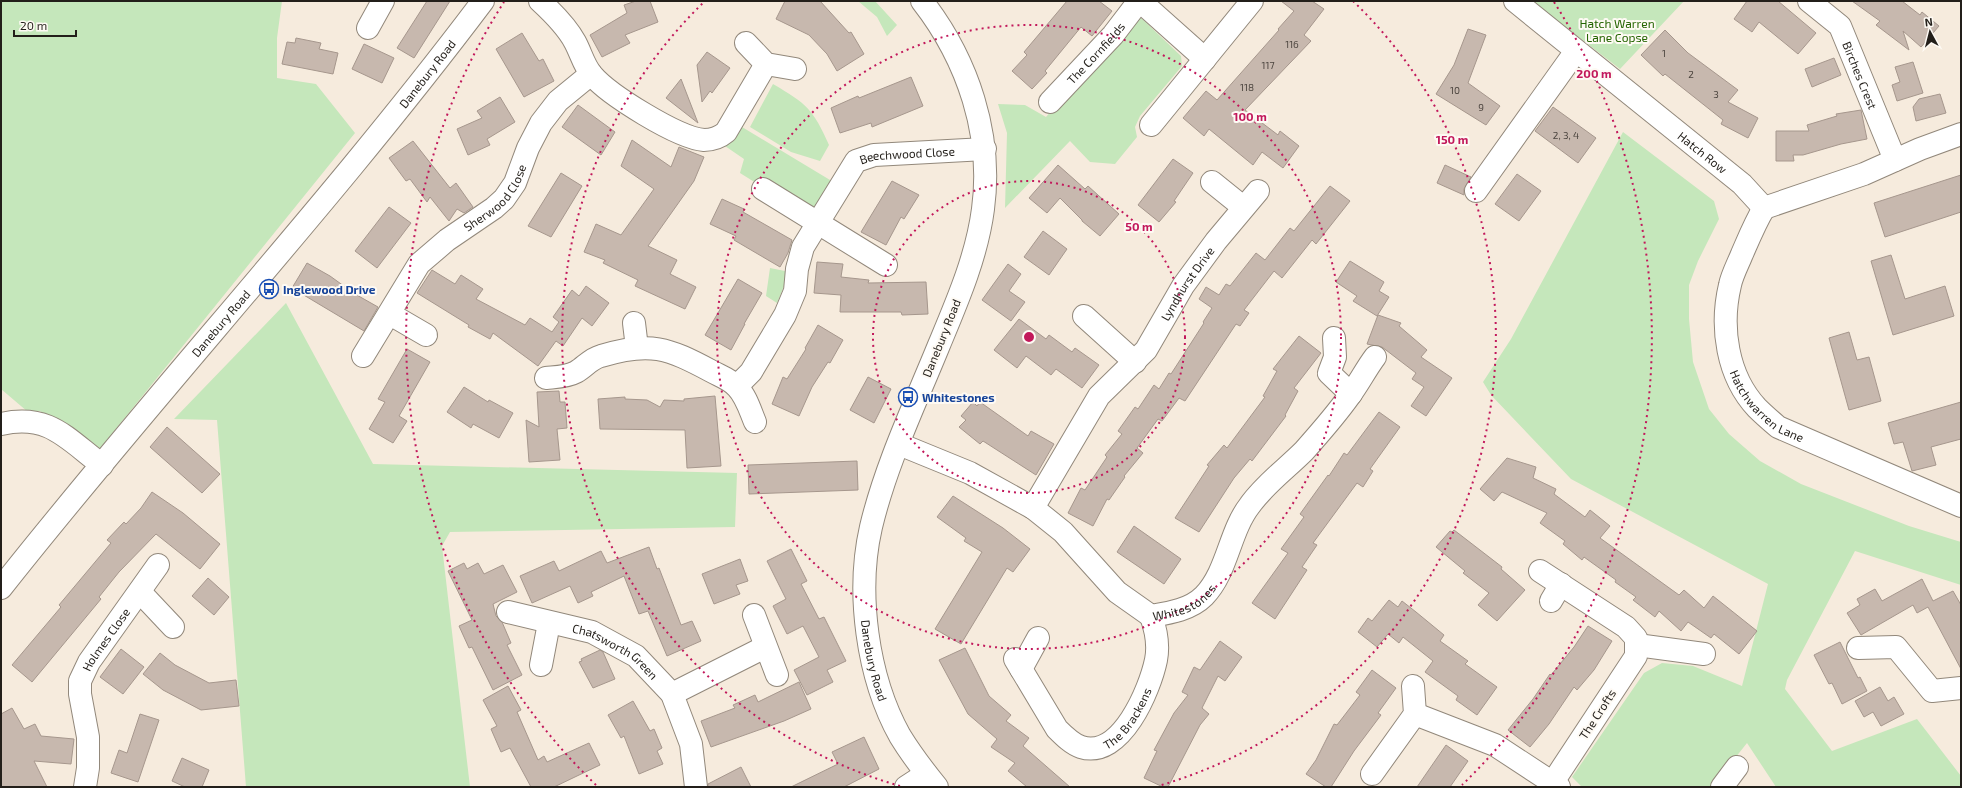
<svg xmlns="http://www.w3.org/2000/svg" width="1962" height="788" viewBox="0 0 1962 788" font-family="'Exo 2',sans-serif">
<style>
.green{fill:#c5e7bb}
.building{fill:#c7b8ae;stroke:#a6978d}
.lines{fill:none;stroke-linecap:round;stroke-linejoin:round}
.street-casing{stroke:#92887b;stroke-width:24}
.street{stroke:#fff;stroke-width:22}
.ring{fill:none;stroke:#c2185b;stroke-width:2;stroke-dasharray:2 4}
.labels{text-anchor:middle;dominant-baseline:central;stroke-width:4;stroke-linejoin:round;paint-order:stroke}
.number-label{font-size:10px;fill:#4c453f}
.park-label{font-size:12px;fill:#256502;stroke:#fefaf4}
.street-label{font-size:12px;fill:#231f1a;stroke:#fefaf4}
.transit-label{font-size:12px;font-weight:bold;fill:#164399;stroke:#fefaf4;text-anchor:start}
.centre{fill:#c2185b;stroke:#fefaf4;stroke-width:2}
.ring-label{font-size:12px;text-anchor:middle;font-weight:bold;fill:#c2185b;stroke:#fefaf4;stroke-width:4;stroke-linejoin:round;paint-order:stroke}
</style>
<rect width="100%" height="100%" fill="#f6ebdd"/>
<path class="green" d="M1,1H282L277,38V78L316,84L355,133L98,451L40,411L28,412L1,389Z
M858,1H875L897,25L887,36L877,17Z
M1532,1H1684L1620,69Z
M1136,13L1181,56L1182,66L1140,116L1135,127L1137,137L1115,164L1090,162L1070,141L1005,208L1007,133L998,104L1025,105L1046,117Z
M773,84C807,104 813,109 829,145L820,161L791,152L750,127Z
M737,124L835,183L815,220L740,173L744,159L725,146Z
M1623,132L1714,201L1719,219L1698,261L1689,285V319L1693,362L1709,409L1729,434L1760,461L1801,484L1909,526L1961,542V585L1855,551L1787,680L1785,689L1832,751L1917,719L1961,776V787H1776L1747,743L1712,787H1582L1572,777L1644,673L1662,663L1693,666L1742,686L1768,584L1571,479L1491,395L1483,382L1511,339Z
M770,268L790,272L777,303L766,296Z
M286,303L373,464L737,473L735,527L450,532L442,546L470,787H246L217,420L174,419Z"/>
<path class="building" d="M427,1H450L414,58L397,48Z
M636,1H650L658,22L625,35L630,43L602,57L590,35L627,13L624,5Z
M785,1H820L849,33L851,32L864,54L837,71L827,54L809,35L776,19Z
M1067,1H1099L1112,11L1092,36L1081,27L1045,71L1047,73L1032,89L1012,71L1027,55L1024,52Z
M1281,1H1312L1324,9L1304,35L1311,41L1245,110L1278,135L1280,131L1299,146L1283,168L1262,152L1253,165L1209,129L1204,136L1183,118L1206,91L1217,100L1279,30L1278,29L1294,11Z
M1747,1H1778L1816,33L1798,54L1759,22L1752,32L1734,19Z
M1852,1H1902L1920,15L1922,12L1939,26L1921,47L1903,31L1909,50L1876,25L1880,21Z
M1468,29L1486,35L1468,83L1500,106L1486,125L1436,94L1454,65Z
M1665,30L1688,53L1738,90L1728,102L1758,118L1748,138L1721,124L1723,120L1665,74L1663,76L1641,55Z
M522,33L539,61L543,59L554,81L524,97L496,49Z
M296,38L321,43L319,49L338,53L333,74L282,64L287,42L295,43Z
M364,44L394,58L382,83L352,69Z
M707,52L730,68L712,93L710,91L702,102L697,65Z
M1834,58L1841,75L1812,87L1805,69Z
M1913,62L1923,93L1897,101L1892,85L1900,82L1895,67Z
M911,77L923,106L872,127L871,123L840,133L831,108L858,96L859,98Z
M681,79L698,123L666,98Z
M1940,94L1946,113L1916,121L1913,107L1919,99Z
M500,97L515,122L487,139L490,145L468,155L457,129L482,118L477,111Z
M578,105L615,132L601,155L562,127Z
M1553,107L1596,138L1578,163L1535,131Z
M1861,110L1867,139L1841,144L1803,155H1793L1794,161H1776V131H1809L1807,125L1837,116L1836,114Z
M632,140L671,167L679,147L704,157L694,181L648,246L677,260L670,274L696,287L685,309L635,286L638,280L603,263L605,260L584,252L596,224L621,235L654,189L621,166Z
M413,141L450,188L456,183L473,207L464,213L457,209L449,221L430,197L427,202L410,179L406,181L389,158Z
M1173,159L1193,173L1174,201L1176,202L1159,222L1138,205Z
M1058,165L1085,189L1088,186L1119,214L1100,236L1082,221V220L1060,198L1047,213L1029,198Z
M1445,165L1471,177L1464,189V195L1437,183Z
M561,173L582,186L551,237L528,226Z
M1517,174L1541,191L1519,221L1495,204Z
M1961,175V212L1885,237L1874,203Z
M892,181L919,195L904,219L901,217L886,245L861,232Z
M1330,186L1350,201L1316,244L1312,240L1282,278L1274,271L1244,310L1249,313L1240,326L1236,324L1185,401L1179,398L1162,421L1158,419L1137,448L1143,453L1124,476L1125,477L1109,500L1107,499L1093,526L1068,513L1081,488L1085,490L1107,457L1105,455L1122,434L1118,431L1135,407L1138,409L1154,385L1159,389L1169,373L1171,374L1204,323L1203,322L1212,308L1199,299L1206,287L1219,295L1226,284L1230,286L1256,253L1265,260L1290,228L1294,231Z
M722,199L744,209L743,212L792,240L788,253L780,267L734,240L736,236L710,224Z
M389,207L411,223L377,268L355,251Z
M1043,231L1067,249L1049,275L1024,257Z
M1891,255L1905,299L1945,286L1954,316L1893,335L1871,261Z
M1350,261L1384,282L1379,291L1389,297L1377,316L1353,301L1357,296L1336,282Z
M817,262L843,264L841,277L869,280L868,283L926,282L928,314L902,315L901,312H840L841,295L814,293Z
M307,263L330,276L355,294L378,307L364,331L292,288Z
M1008,264L1021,274L1009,291L1025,302L1011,321L982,300Z
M432,270L455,284L461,275L483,289L476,299L525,325L530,318L552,332L559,322L553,317L572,290L579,296L586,286L609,303L592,326L582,318L563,346L556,341L538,366L493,333L490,339L468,327L469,325L417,293Z
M738,279L762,293L744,324H745L731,350L705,335Z
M1378,315L1401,323L1399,326L1427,350L1421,357L1452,378L1426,416L1411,406L1424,387L1412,379L1416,373L1382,347L1367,344Z
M1019,319L1046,339L1049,335L1072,352L1075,348L1099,365L1082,388L1056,369L1051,375L1026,356L1017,368L994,350Z
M818,325L843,340L830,363L828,362L812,387L799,416L772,404L783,377L787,379L806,349L805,348Z
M1849,332L1857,360L1869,357L1881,401L1849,410L1829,338Z
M1299,336L1321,353L1294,388L1298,391L1285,415L1286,416L1252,461L1250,459L1234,478L1199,532L1175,518L1209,466L1207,465L1224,445L1227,448L1265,397L1263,396L1277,371L1273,369Z
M407,349L430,362L399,416L407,421L393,443L369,429L385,402L378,399Z
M868,377L891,389L874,423L850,410Z
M464,387L488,402L489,400L513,413L499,438L473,424L471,428L447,412Z
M559,391L560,402H565L567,428L557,429L560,460L529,462L526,420L539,427L537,392Z
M715,396L721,466L687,468L685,430L600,429L598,399L625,397V399L647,400L660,407L664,400L684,401V399Z
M973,402L977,406L980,402L1028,436L1031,431L1054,444L1036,475L983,441L980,444L959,427L966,420L961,416Z
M1961,402V439L1931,447L1936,465L1912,471L1903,442L1894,444L1888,423Z
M1379,412L1400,427L1370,469L1373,471L1363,487L1357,483L1313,543L1317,545L1302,567L1307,570L1275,619L1252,603L1288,553L1281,549L1304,517L1300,514L1328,475L1329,476L1344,453L1347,455Z
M167,427L220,474L202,493L150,447Z
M1507,458L1536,467L1533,478L1556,489L1554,494L1585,517L1590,510L1610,526L1600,538L1679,595L1684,590L1704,608L1713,596L1757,631L1739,654L1714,634L1711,638L1688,622L1681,631L1659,611L1655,617L1633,600L1636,597L1615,582L1616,580L1584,557L1582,560L1563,544L1565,541L1540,523L1547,513L1502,492L1494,501L1480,489Z
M857,461L858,490L749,494L748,465Z
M152,492L183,513L220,544L200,569L156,534L119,572L99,597L101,599L32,682L12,665L61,607L59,605L111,543L107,540L124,522L126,524L141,508Z
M953,496L1003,528L1030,549L1013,572L1007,568L961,644L935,629L982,552L964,541L966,538L937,517Z
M1134,526L1181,559L1164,584L1117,552Z
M1454,530L1502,567L1501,569L1525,590L1497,621L1478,605L1489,593L1463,573L1465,571L1436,547L1450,531L1452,532Z
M649,547L657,569L659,568L681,625L692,621L701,641L667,656L648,611L639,614L624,576L591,592L593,596L578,603L570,586L532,603L520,576L554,561L559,571L601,551L607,563Z
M791,549L807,581L801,584L819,619L824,617L846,661L827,670L833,682L807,695L794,670L819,657L803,626L787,634L773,606L786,599L767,561Z
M740,559L748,581L736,585L740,594L714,604L702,574Z
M464,563L467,569L478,563L484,574L503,565L517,592L493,604L496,616L502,622L511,643L507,645L522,675L493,690L472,647L469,648L459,626L472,620L448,571Z
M208,578L229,597L214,615L192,596Z
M1922,579L1933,601L1953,591L1961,605V669L1928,607L1917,613L1913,605L1861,635L1847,613L1860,605L1857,599L1875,589L1882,601Z
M1389,600L1398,607L1402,601L1416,612L1444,635L1440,641L1468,661L1465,664L1497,687L1477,715L1456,700L1458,696L1425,672L1433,661L1403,637L1399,643L1388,634L1377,647L1358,632L1368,618L1372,621Z
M1588,626L1612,641L1594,670L1577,690L1574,687L1549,724L1530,747L1508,730L1533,699L1550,674L1551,675L1574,647Z
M1220,641L1242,657L1225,681L1218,676L1202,708L1209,714L1200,725L1168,787H1163L1144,778L1157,751L1154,750L1174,713L1188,695L1182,692L1194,667L1200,670Z
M1840,642L1858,678L1860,677L1867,691L1842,704L1832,683L1829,684L1814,655Z
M965,648L989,696L1011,715L1006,721L1029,738L1023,746L1070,787H1027L1008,771L1015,763L991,747L997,739L968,714L939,660Z
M121,649L144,667L123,694L100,677Z
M600,650L603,652L615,679L593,688L579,662L582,661L581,659Z
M160,653L175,665L209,683L236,680L239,706L201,710L163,690L143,674Z
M1372,670L1396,688L1378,713L1381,715L1354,751L1331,787H1326L1306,774L1316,760L1334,724L1337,725L1360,695L1356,692Z
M799,682L811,709L784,721L711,747L701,721L735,708L733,705L755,695L758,702Z
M508,686L521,710L517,712L538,760L544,756L547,762L589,743L600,765L554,787H531L510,748L501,752L491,729L497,726L483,700Z
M1880,687L1888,701L1894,697L1904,714L1881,726L1873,712L1864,717L1855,701Z
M633,701L650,731L654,729L662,748L657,751L663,764L639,774L624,736L621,738L608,715Z
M12,708L24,729L35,724L41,736L74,739L71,764L34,761L47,787H1V714Z
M140,714L159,720L138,782L111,773L119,750L127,753Z
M864,737L879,769L844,787H791L838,764L832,752Z
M1446,745L1468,761L1450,787H1417Z
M182,758L209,770L202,787H185L172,781Z
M741,767L751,787H708V784Z"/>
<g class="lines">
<g class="street-casing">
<g id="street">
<path d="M540,1C553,13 567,27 575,42C581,53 584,66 592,75C609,95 678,138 704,140C712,140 719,138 726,132L766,64"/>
<path id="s1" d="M922,1C968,60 993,135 983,209C977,256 957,302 939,345C915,404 886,464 871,527C856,592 867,677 900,736C911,754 924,771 937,787"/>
<path d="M1140,1L1205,59"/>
<path id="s2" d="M1515,1L1742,184L1764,208"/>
<path id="s3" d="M1809,1L1840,26L1895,160"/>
<path d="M368,28L383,1"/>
<path d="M746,43L766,64L795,69"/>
<path id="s4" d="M1050,102L1113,35L1139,1"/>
<path d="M1151,125L1252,1"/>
<path d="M1212,182L1243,207"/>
<path d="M763,189L886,265"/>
<path d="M1476,191L1576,51"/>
<path id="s5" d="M1764,208C1755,223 1749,238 1742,254C1738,264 1732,275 1730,285C1720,327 1727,376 1757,408C1764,415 1771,421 1778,427L1961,506"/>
<path d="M1764,208L1864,174L1920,149L1961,134"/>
<path d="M390,314L426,335"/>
<path d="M1084,316L1135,362"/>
<path d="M634,323L637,348"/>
<path d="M1334,338L1335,357L1329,373L1351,394"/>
<path id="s6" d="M363,356L419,264L447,240L494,208L504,199L515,183L528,148L541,123L558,101L591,74"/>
<path d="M546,378C555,377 567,377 576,372C585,367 590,359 601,356C650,341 668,348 711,371C720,376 730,379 737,387C746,396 750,410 755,422"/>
<path id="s7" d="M737,386L751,372L785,315L795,291L797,269L803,247L856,161L874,155L985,149"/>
<path d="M1,424C49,413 67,439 102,465"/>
<path id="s8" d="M899,444L970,473L1033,508L1063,532L1117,592L1151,616C1169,613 1190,610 1204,596C1228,571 1229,532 1250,505C1265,484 1286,469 1304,451C1320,433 1336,415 1350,395C1359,383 1366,369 1375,357"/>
<path id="s9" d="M1033,508L1099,396L1146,350L1183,286L1216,241L1258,191"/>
<path d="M1540,571L1626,627L1636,638V656L1553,782"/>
<path id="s10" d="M1,588C158,389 331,203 483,1"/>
<path d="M140,592L173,627"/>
<path d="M1551,601L1561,584"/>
<path id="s11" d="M508,612L592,632L636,656L672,694L691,744L696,787"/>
<path d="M754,615L777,675"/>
<path d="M1637,645L1704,654"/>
<path d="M1858,648L1896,647L1932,691L1961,688"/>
<path id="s12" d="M1015,659L1057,729C1064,736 1072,744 1081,747C1121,760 1150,689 1156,660C1159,645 1156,630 1151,616"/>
<path d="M541,665L549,623"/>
<path d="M1021,669L1038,638"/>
<path d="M672,694L765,647"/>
<path d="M1415,714L1495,745L1559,787"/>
<path d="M1372,774L1415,714L1413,686"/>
<path id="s13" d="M85,787L88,768V737L80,694V681L89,662L158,565"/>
<path d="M906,787L926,774"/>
<path d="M1722,787L1737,767"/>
</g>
</g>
<use href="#street" class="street"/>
</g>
<g class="ring">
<circle cx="1029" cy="337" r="156"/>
<circle cx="1029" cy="337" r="312"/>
<path d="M900 786A467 467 0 0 1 705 1M1353 1A467 467 0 0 1 1158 786"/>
<path d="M596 785A623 623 0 0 1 504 2M1554 2A623 623 0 0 1 1462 785"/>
</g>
<defs>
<g id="bus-ring" transform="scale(1)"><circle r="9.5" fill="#fefaf4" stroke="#1a4fb4" stroke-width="1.5"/><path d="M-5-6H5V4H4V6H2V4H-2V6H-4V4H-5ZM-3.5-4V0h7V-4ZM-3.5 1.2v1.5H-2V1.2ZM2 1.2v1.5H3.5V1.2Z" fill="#1a4fb4"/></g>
</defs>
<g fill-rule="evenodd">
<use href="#bus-ring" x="269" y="289"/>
<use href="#bus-ring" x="908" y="397"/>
</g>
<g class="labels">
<g class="number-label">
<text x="1292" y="44">116</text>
<text x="1664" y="53">1</text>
<text x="1268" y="65">117</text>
<text x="1691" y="74">2</text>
<text x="1247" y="87">118</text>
<text x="1455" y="90">10</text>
<text x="1716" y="94">3</text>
<text x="1481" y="107">9</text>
<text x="1566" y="135">2, 3, 4</text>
</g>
<g class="park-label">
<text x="1617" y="23">Hatch Warren<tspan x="1617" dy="14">Lane Copse</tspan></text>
</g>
<g class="street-label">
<text stroke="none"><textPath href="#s4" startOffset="67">The Cornfields</textPath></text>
<text stroke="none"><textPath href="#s10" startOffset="668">Danebury Road</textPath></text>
<text stroke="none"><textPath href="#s3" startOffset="93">Birches Crest</textPath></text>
<text stroke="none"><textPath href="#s2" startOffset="241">Hatch Row</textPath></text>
<text stroke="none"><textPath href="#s7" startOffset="310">Beechwood Close</textPath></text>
<text stroke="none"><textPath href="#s6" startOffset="210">Sherwood Close</textPath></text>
<text stroke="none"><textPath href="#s9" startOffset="274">Lyndhurst Drive</textPath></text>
<text stroke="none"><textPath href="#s10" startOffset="344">Danebury Road</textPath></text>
<text transform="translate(941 338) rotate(-68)">Danebury Road</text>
<text stroke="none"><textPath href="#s5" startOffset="221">Hatchwarren Lane</textPath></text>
<text stroke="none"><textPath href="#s8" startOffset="346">Whitestones</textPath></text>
<text stroke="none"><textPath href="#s13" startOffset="156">Holmes Close</textPath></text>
<text stroke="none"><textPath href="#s11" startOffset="116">Chatsworth Green</textPath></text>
<text stroke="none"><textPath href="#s1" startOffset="695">Danebury Road</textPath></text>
<text transform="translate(1597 714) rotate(-57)">The Crofts</text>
<text stroke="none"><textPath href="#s12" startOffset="172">The Brackens</textPath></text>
</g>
<g class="transit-label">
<text x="283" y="289">Inglewood Drive</text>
<text x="922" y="397">Whitestones</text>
</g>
</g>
<circle cx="1029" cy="337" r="6" class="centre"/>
<g class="ring-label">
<text x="1594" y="78">200 m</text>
<text x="1250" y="121">100 m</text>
<text x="1452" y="144">150 m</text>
<text x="1139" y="231">50 m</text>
</g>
<rect width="1962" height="788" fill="none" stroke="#231f1a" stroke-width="4"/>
<g transform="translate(1930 32) rotate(353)" stroke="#fefaf4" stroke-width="3" paint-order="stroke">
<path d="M0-3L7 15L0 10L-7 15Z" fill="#231f1a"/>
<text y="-6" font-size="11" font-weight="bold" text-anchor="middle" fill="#231f1a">N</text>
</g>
<path d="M14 30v6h62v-6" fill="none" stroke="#231f1a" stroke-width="2"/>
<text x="20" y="30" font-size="12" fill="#231f1a" stroke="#fefaf4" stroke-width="3" paint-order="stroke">20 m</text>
</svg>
